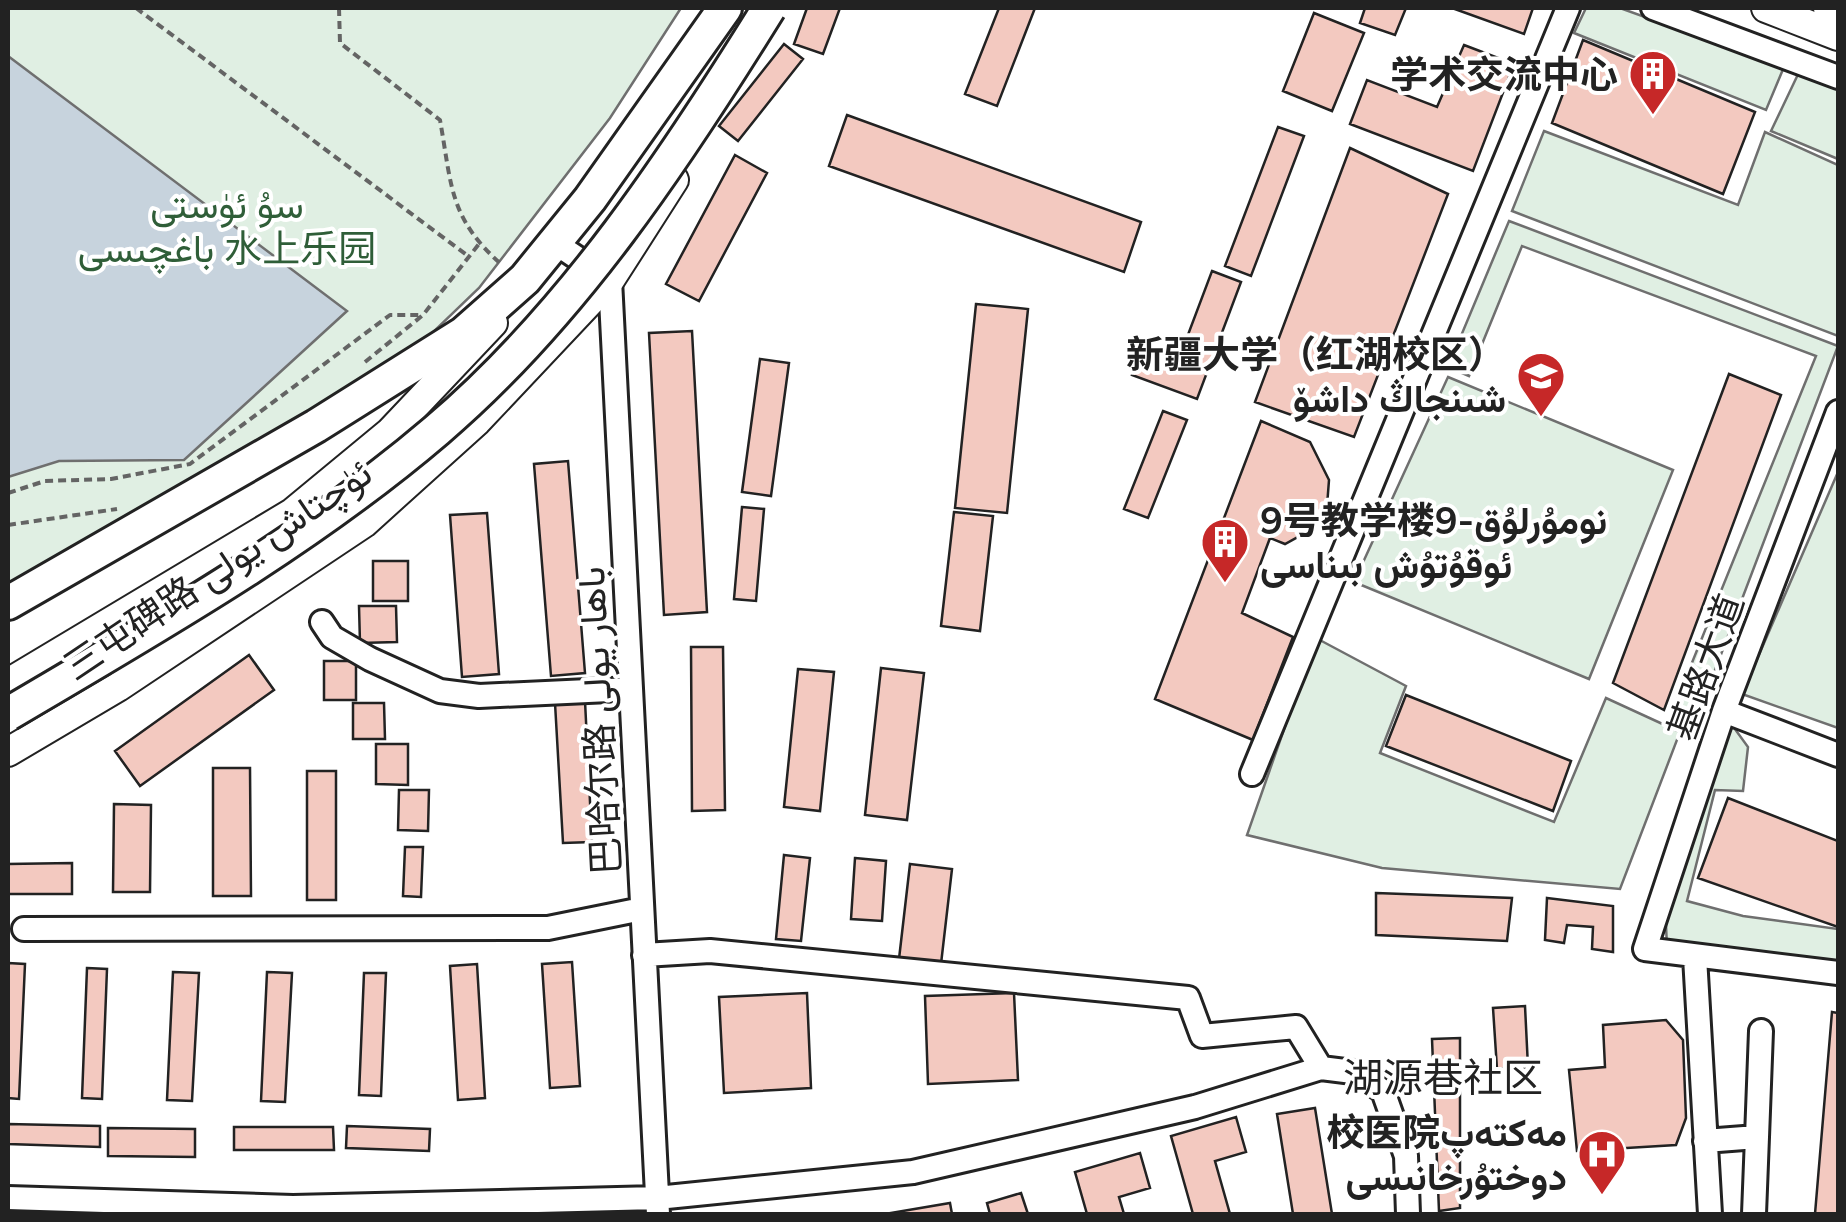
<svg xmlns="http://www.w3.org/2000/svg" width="1846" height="1222" viewBox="0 0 1846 1222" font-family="Mulish,Vazirmatn,'Noto Sans SC',sans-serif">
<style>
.green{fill:#e0efe3;stroke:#6f6f6f;stroke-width:2.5}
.water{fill:#c7d3dd;stroke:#6f6f6f;stroke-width:2.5}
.building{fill:#f3c9c0;stroke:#222;stroke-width:2.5}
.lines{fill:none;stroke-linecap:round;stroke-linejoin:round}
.minor-casing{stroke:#222;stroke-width:28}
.major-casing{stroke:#222;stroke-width:32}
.highway-casing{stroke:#222;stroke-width:38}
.path{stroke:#646464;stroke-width:4;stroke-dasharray:8 5;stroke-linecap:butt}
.minor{stroke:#fff;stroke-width:22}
.major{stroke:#fff;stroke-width:28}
.highway{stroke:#fff;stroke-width:32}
.highway-bridge-casing{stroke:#222;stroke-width:38;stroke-linecap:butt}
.highway-bridge{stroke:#fff;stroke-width:32}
.labels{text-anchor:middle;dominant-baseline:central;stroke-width:8;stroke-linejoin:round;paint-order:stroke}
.poi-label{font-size:38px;font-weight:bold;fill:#222;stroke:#fff;text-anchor:end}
.park-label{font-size:38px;fill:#2f5e38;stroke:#fff}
.street-label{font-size:38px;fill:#222;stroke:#fff}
.neighbourhood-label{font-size:40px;fill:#222;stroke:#fff}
</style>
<rect width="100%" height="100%" fill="#fff"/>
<path class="green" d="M8,8H681L610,118L479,288L347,415L8,621Z
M1586,8H1620L1784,67L1766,110L1574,33Z
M1801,68L1838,83V159L1771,131Z
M1544,131L1738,205L1765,132L1838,165V336L1512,211Z
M1509,221L1838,346L1695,723L1670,717L1816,356L1522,246L1469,376L1448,367Z
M1448,377L1673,470L1589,679L1354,582Z
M1838,472V728L1742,694Z
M1316,638L1406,686L1380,753L1554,822L1606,698L1680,732L1620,889L1382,868L1247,835Z
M1732,725L1748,747L1743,791L1715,790L1687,901L1743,916L1838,929V969L1667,947L1665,904L1715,749Z"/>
<path class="water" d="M8,56L347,311L184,460L59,461L8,477Z"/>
<path class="building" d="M807,8H840L823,54L794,44Z
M999,8H1035L997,106L965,94Z
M1365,8H1406L1395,35L1360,23Z
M1452,8H1533L1524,34Z
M1314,13L1364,33L1332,111L1283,91Z
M1583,40L1755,112L1723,194L1552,123Z
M784,44L803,59L738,141L719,126Z
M1464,45L1514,64L1473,171L1350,124L1367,80L1437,107Z
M847,115L1141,222L1124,272L829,166Z
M1278,127L1304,136L1251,276L1225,266Z
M1350,148L1448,194L1354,437L1255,402Z
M735,155L767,173L699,301L666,284Z
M1212,271L1241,282L1197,399L1132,375L1140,351L1177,364Z
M976,304L1028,309L1007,513L955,508Z
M692,331L707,612L664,615L649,333Z
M760,359L789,363L771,496L742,492Z
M1729,374L1781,395L1664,710L1613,683Z
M1163,411L1187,420L1148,518L1124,509Z
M1261,421L1310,442L1329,480L1327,506L1314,528L1285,544L1270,538L1242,613L1293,637L1253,740L1155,699Z
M568,461L585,673L551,676L534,464Z
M742,507L764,509L756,601L734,599Z
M954,512L993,516L980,631L941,626Z
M487,513L499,674L462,677L450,515Z
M373,561H408V601H373Z
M359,606H396L397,642L360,643Z
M691,647H723L725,810L692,811Z
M249,655L274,690L140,786L115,751Z
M324,661H356V700H324Z
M881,668L924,673L907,820L865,815Z
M798,669L834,672L820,811L784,807Z
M1406,695L1571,761L1553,811L1386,746Z
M585,701L592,842L563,843L555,703Z
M353,703H384L385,739H353Z
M376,744H408V785L376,784Z
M213,768H250L251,896H213Z
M307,771H336V900H307Z
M399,790H429L428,831L398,830Z
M1728,798L1838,841V927L1698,878Z
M114,804L151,805L150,892H113Z
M405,847H423L421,897L403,896Z
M784,855L810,858L801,941L776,939Z
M855,858L886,861L882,921L851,919Z
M72,863V894H8V864Z
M910,864L952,869L941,964L899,959Z
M1376,893L1512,898L1507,941L1376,935Z
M1547,898L1613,906V952L1592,949L1593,927L1567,925L1564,943L1545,940Z
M572,962L580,1086L550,1088L542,964Z
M8,963L25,964L19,1099L8,1098Z
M477,964L485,1098L458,1100L450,966Z
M87,968L107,969L102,1099L82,1098Z
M173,972L199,973L192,1101L167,1100Z
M267,972L292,973L285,1102L261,1101Z
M364,973H386L381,1096L359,1095Z
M807,993L811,1088L724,1093L719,997Z
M1014,993L1018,1080L928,1084L925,996Z
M1525,1006L1528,1067L1497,1069L1493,1008Z
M1832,1012L1838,1013V1214H1815Z
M1666,1020L1683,1040L1686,1118L1676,1145L1577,1151L1569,1070L1605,1067L1603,1025Z
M1460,1038V1208L1439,1211L1432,1039Z
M1315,1108L1332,1214H1293L1277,1114Z
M1236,1117L1246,1152L1215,1161L1230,1214H1193L1171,1136Z
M8,1124L100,1126V1147L8,1144Z
M347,1126L430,1129L429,1151L346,1148Z
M234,1127H333L334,1150H234Z
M108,1128L195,1129V1157L108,1156Z
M1140,1153L1150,1188L1119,1197L1124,1214H1087L1075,1172Z
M1021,1193L1028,1214H990L987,1203Z
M950,1203L952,1214H885Z"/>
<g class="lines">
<g class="minor-casing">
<path id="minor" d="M1653,8L1838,77
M564,249L610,280L658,1214
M1838,412L1724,711L1645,949L1838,973
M322,622L332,637L370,659L440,691L479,696L631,689
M1724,711L1838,755
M1252,774L1568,8
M24,929L548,928L642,909
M644,955L710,951L1188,998L1202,1036L1296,1027L1321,1068
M1695,957L1710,1214
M1705,1141L1757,1137L1761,1031
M8,1198L293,1207L657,1198L913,1172L1195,1107L1321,1068L1353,1072L1383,1091L1406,1156L1408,1214
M1754,1214L1757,1137"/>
</g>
<g class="major-casing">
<path id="major" d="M1766,8L1838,36
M1828,8L1838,12
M8,683L292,513L390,432L493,323
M8,752L118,687L364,523L477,421L610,280L674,180"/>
</g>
<g class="highway-casing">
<path id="highway" d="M8,603L316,426L464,333L525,279L590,199L725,8"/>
</g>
<path class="path" d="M136,8L468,256
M339,8L340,43L440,120C452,187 449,218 502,265
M365,362L423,315L479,244
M8,493L45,481L111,479L190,464L390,315H423
M8,525L117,509"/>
<use href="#minor" class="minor"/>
<use href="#major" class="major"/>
<use href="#highway" class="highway"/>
<g class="highway-bridge-casing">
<path id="highway-bridge" d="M8,714C155,627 306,542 437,430C573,314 676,158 769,8"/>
</g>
<use href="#highway-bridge" class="highway-bridge"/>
</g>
<defs>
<g id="building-pin" transform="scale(2.5)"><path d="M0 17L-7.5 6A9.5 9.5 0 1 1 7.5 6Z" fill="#c62828" stroke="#fff"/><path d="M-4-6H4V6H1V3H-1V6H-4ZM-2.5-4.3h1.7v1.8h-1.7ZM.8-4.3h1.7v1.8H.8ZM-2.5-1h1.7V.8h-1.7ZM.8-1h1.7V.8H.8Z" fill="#fff"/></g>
<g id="university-pin" transform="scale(2.5)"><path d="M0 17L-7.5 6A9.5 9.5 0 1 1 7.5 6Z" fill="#c62828" stroke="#fff"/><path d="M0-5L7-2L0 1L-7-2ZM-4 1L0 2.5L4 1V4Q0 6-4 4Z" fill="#fff"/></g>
<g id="hospital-pin" transform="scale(2.5)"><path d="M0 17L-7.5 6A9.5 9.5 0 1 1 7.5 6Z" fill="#c62828" stroke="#fff"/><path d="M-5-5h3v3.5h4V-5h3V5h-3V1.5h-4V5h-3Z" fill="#fff"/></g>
</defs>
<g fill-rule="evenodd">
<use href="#building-pin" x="1653" y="74"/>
<use href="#university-pin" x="1541" y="376"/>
<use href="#building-pin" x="1225" y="542"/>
<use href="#hospital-pin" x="1602" y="1154"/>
</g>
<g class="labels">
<g class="poi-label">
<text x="1618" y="74">学术交流中心</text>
<text x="1506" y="354">新疆大学（红湖校区）<tspan x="1506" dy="44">شىنجاڭ داشۆ</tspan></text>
<text x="1260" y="520" text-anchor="start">9号教学楼9-نومۇرلۇق<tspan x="1260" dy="44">ئوقۇتۇش بىناسى</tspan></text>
<text x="1567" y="1132">校医院مەكتەپ<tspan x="1567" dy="44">دوختۇرخانىسى</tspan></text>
</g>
<g class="park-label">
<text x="227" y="204">سۇ ئۈستى<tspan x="227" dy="44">باغچىسى 水上乐园</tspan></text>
</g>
<g class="street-label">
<text transform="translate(217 569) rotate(-34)">三屯碑路 ئۈچتاش يولى</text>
<text transform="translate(1705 667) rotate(-70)">基路大道</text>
<text transform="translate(598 721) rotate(-93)">巴哈尔路 باھار يولى</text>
</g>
<g class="neighbourhood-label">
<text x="1443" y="1077">湖源巷社区</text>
</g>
</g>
<rect width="1846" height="1222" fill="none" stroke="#222222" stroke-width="20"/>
</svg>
